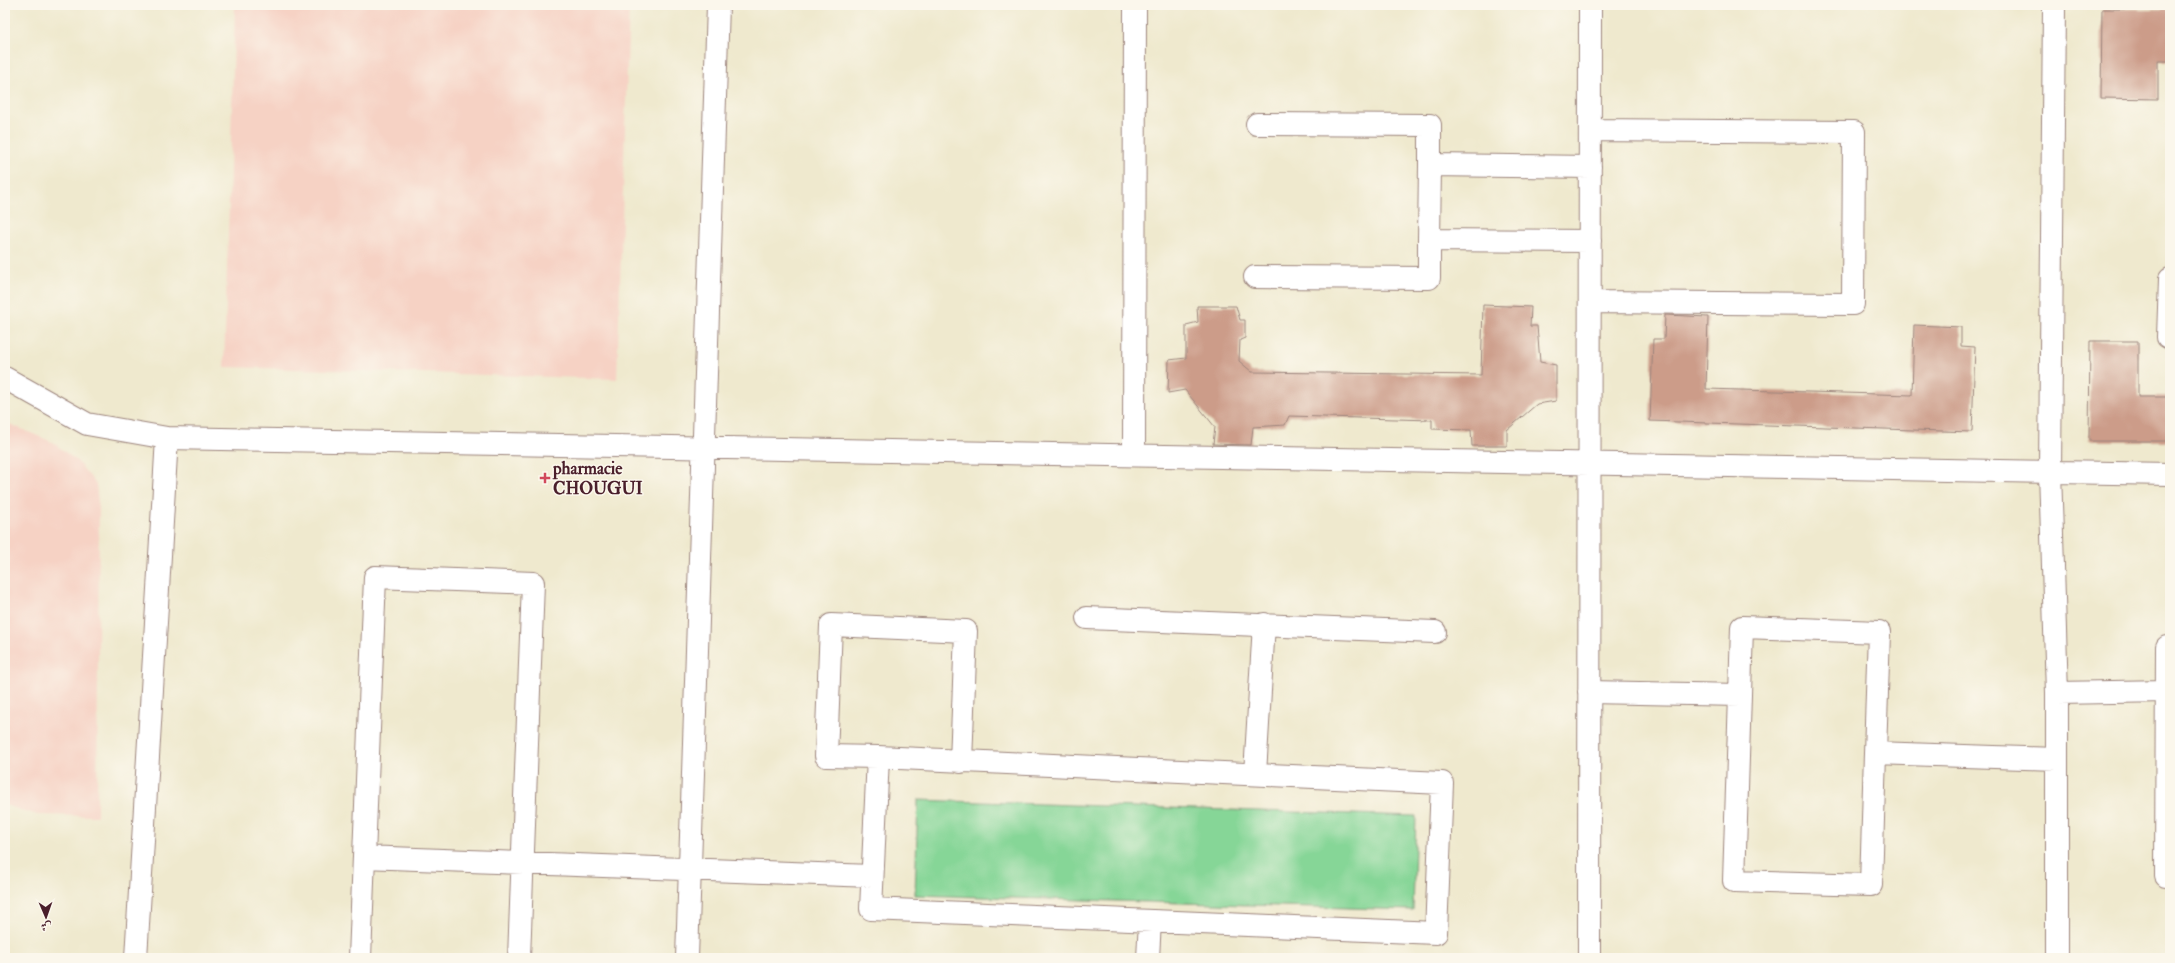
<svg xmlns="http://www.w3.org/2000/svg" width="2175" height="963" viewBox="0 0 2175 963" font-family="'IM FELL Double Pica',Amiri,serif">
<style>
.built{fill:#f6d2c4}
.green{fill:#86d697;stroke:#687a61}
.building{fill:#cc9c89}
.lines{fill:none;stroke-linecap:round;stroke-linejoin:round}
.minor-casing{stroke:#9c847c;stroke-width:24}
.minor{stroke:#fff;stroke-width:22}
.poi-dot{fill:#d1495b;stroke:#fbf7ec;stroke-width:1.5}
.labels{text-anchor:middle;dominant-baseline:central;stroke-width:3;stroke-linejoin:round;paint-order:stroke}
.poi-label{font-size:17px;font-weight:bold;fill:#4a1f2b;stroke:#fbf7ec;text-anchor:start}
</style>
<rect width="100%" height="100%" fill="#fbf7ec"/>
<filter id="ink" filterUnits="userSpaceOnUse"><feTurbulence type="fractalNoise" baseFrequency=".025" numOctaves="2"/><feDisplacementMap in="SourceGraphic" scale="8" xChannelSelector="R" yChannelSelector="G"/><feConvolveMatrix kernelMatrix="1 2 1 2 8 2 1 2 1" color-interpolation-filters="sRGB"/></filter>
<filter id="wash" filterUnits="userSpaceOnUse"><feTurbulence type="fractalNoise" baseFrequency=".012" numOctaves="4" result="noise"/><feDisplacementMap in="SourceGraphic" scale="16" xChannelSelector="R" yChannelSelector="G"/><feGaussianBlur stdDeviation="0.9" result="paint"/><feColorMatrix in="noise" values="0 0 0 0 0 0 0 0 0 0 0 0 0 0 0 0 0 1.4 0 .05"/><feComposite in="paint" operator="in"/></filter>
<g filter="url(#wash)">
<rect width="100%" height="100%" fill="#efe9ce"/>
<path class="built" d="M235,5H629L617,379L224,367Z
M5,422L52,442L77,461L96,484L99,509L97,816L38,815L5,805Z"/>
<path class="green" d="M918,800L1416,816L1413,910L915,895Z"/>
<g id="blocks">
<path class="building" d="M2102,9H2170V61H2158V99L2101,98Z
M1483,305L1531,307L1530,326H1537L1540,362L1556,365V401L1537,404L1507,430V446H1472L1471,430L1432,429V420L1289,416L1285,425L1253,427L1251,445L1213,444L1215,427L1185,390L1168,393L1169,360L1186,358V325L1198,322L1197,306H1236L1240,320H1245V338L1240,340L1239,361L1252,372L1481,375Z
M1665,315L1708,317L1706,389L1912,395L1914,325L1961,327V346L1975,347L1972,432L1650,421L1653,339H1664Z
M2090,341H2138V397H2170V441H2089Z"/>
</g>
</g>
<g filter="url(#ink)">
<use href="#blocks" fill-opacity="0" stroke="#9c847c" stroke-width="1"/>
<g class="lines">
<g class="minor-casing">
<path id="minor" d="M2054,5L2050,471L2057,693V958
M1257,124L1430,125V165L1590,167
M1429,240L1430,165
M1255,277L1429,278V240L1590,241
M2170,279L2168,337L2170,338
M1590,302L1853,304L1854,132L1590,130
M5,378L87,424L167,438L2170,474
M1134,455L1135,5
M1087,618L1435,632
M2170,647H2167L2166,876H2170
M1589,692L1740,695L1734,881L1871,885L1875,753L2057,759
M2057,693L2167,691
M1740,695L1742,627L1879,632L1875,753
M878,757L1442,783L1436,933L871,909Z
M878,757L826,756L831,625L966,631L961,762
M1255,774L1264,624
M364,857L872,876
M136,958L167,438
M360,958L375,577L533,583L519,958
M687,958L718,5
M1148,958L1150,921
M1589,958L1590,5"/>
</g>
<use href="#minor" class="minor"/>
</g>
</g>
<path class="poi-dot" d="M543 472h4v4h4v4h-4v4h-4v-4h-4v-4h4z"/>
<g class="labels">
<g class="poi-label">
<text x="553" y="468">pharmacie<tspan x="553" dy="20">CHOUGUI</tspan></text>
</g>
</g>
<rect width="2175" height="963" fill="none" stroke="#fbf7ec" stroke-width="20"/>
<g transform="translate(46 917) rotate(178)" stroke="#fbf7ec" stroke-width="3" paint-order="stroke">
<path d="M0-3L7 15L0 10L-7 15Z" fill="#4a1f2b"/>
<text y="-6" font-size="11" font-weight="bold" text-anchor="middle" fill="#4a1f2b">ش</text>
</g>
</svg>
